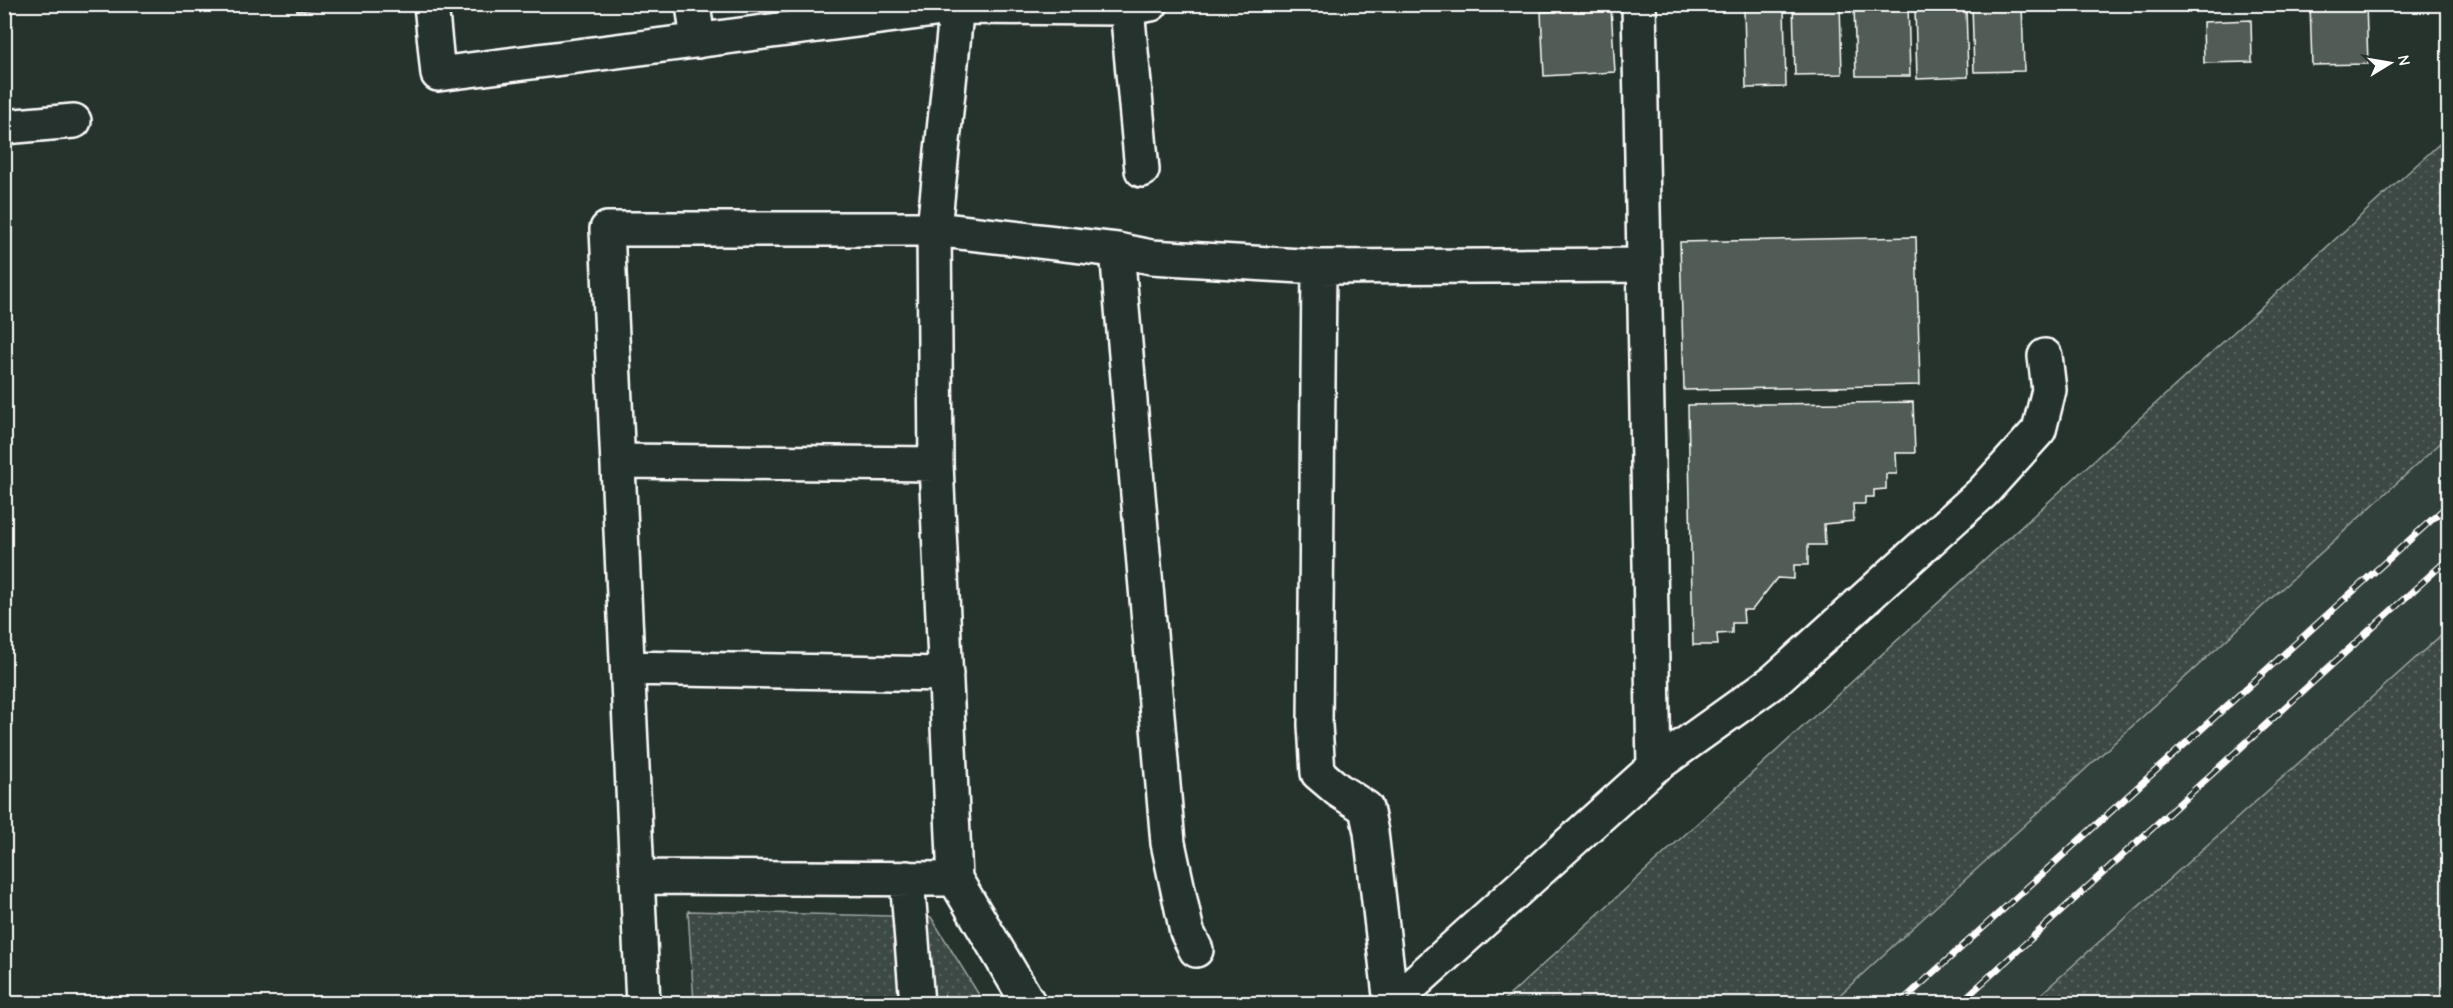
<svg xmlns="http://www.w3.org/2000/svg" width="2453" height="1008" viewBox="0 0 2453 1008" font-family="'Comic Neue',sans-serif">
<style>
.built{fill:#333f3a}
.grass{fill:url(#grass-dots);stroke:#9ea4a2;stroke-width:1.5}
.building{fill:#515c57;stroke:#fff;stroke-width:1.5}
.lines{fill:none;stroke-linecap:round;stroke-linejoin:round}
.street-casing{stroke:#fff;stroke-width:38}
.street{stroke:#26332d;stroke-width:33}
.rail-casing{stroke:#fff;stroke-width:7}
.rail{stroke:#26332d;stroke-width:4.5;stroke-dasharray:14;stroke-linecap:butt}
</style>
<defs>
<pattern id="grass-dots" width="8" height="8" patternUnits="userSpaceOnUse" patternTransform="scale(1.5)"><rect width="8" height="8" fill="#3e4944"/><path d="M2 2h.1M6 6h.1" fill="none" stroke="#5b6460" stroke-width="1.8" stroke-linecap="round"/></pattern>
</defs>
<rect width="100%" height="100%" fill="#26332d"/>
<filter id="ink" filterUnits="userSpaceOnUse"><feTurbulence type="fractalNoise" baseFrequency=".0167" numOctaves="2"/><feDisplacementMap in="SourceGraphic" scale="12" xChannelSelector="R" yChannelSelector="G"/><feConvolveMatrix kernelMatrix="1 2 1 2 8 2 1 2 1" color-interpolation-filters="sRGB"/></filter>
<g filter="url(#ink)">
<path class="built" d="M2448,436V629L2031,1003L1831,1004Z"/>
<path class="grass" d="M2448,136V436L1831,1003H1501Z
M2448,629V999L2444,1003H2031Z
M688,911L931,917L984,1003H694Z"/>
<path class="building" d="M296,4H356L297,11Z
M1793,4H1840L1842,74L1795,75Z
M1854,4H1908L1910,76H1856Z
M1972,4H2022L2024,71L1974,72Z
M2310,4H2366L2368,64L2312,65Z
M1966,7L1968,77L1917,79L1915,8Z
M1611,8L1615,72L1544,76L1541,12Z
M1784,8L1786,87L1746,88L1744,9Z
M2251,20L2252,62L2204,63L2203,22Z
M1916,237L1920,385L1684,390L1680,242Z
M1913,402L1915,453H1896L1897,474H1886V489L1874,490V497H1865V504H1853L1854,521L1824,524L1825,545H1808V565H1794V579L1777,578L1752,610H1743L1744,623H1732V633L1717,634L1718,645H1693L1688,405Z"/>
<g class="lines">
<g class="street-casing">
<path id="street" d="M431,4L438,74L958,7L1127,8L1151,4
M693,4L698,41
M957,4L934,229L936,464L955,879L1029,1004
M1639,4L1654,767
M1127,8L1142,170
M4,127L74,121
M1117,250L1168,843L1187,932L1196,950
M1319,267L1315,725L1318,773L1338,790L1366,808L1371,832L1391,1004
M618,461L936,464
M628,668L946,674
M638,877L955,879
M907,878L917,1004
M643,1004L607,229H934L1117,250L1151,257L1319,267L1644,265
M1391,1004L1654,767L1774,681L1983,492L2039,430L2049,390L2045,356"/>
</g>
<use href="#street" class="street"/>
<g class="rail-casing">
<path id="rail" d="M1899,1004L2448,505
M1959,1004L2448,559"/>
</g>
<use href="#rail" class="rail"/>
</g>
</g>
<rect width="2453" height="1008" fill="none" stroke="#26332d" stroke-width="24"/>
<rect x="12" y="12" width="2429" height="984" fill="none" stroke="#fff" stroke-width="2" filter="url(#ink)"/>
<g transform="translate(2390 63) rotate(79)" stroke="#26332d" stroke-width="4.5" paint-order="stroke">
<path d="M0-4.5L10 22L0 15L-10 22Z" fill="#ffffff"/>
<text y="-9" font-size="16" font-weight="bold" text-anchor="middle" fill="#ffffff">N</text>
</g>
</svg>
